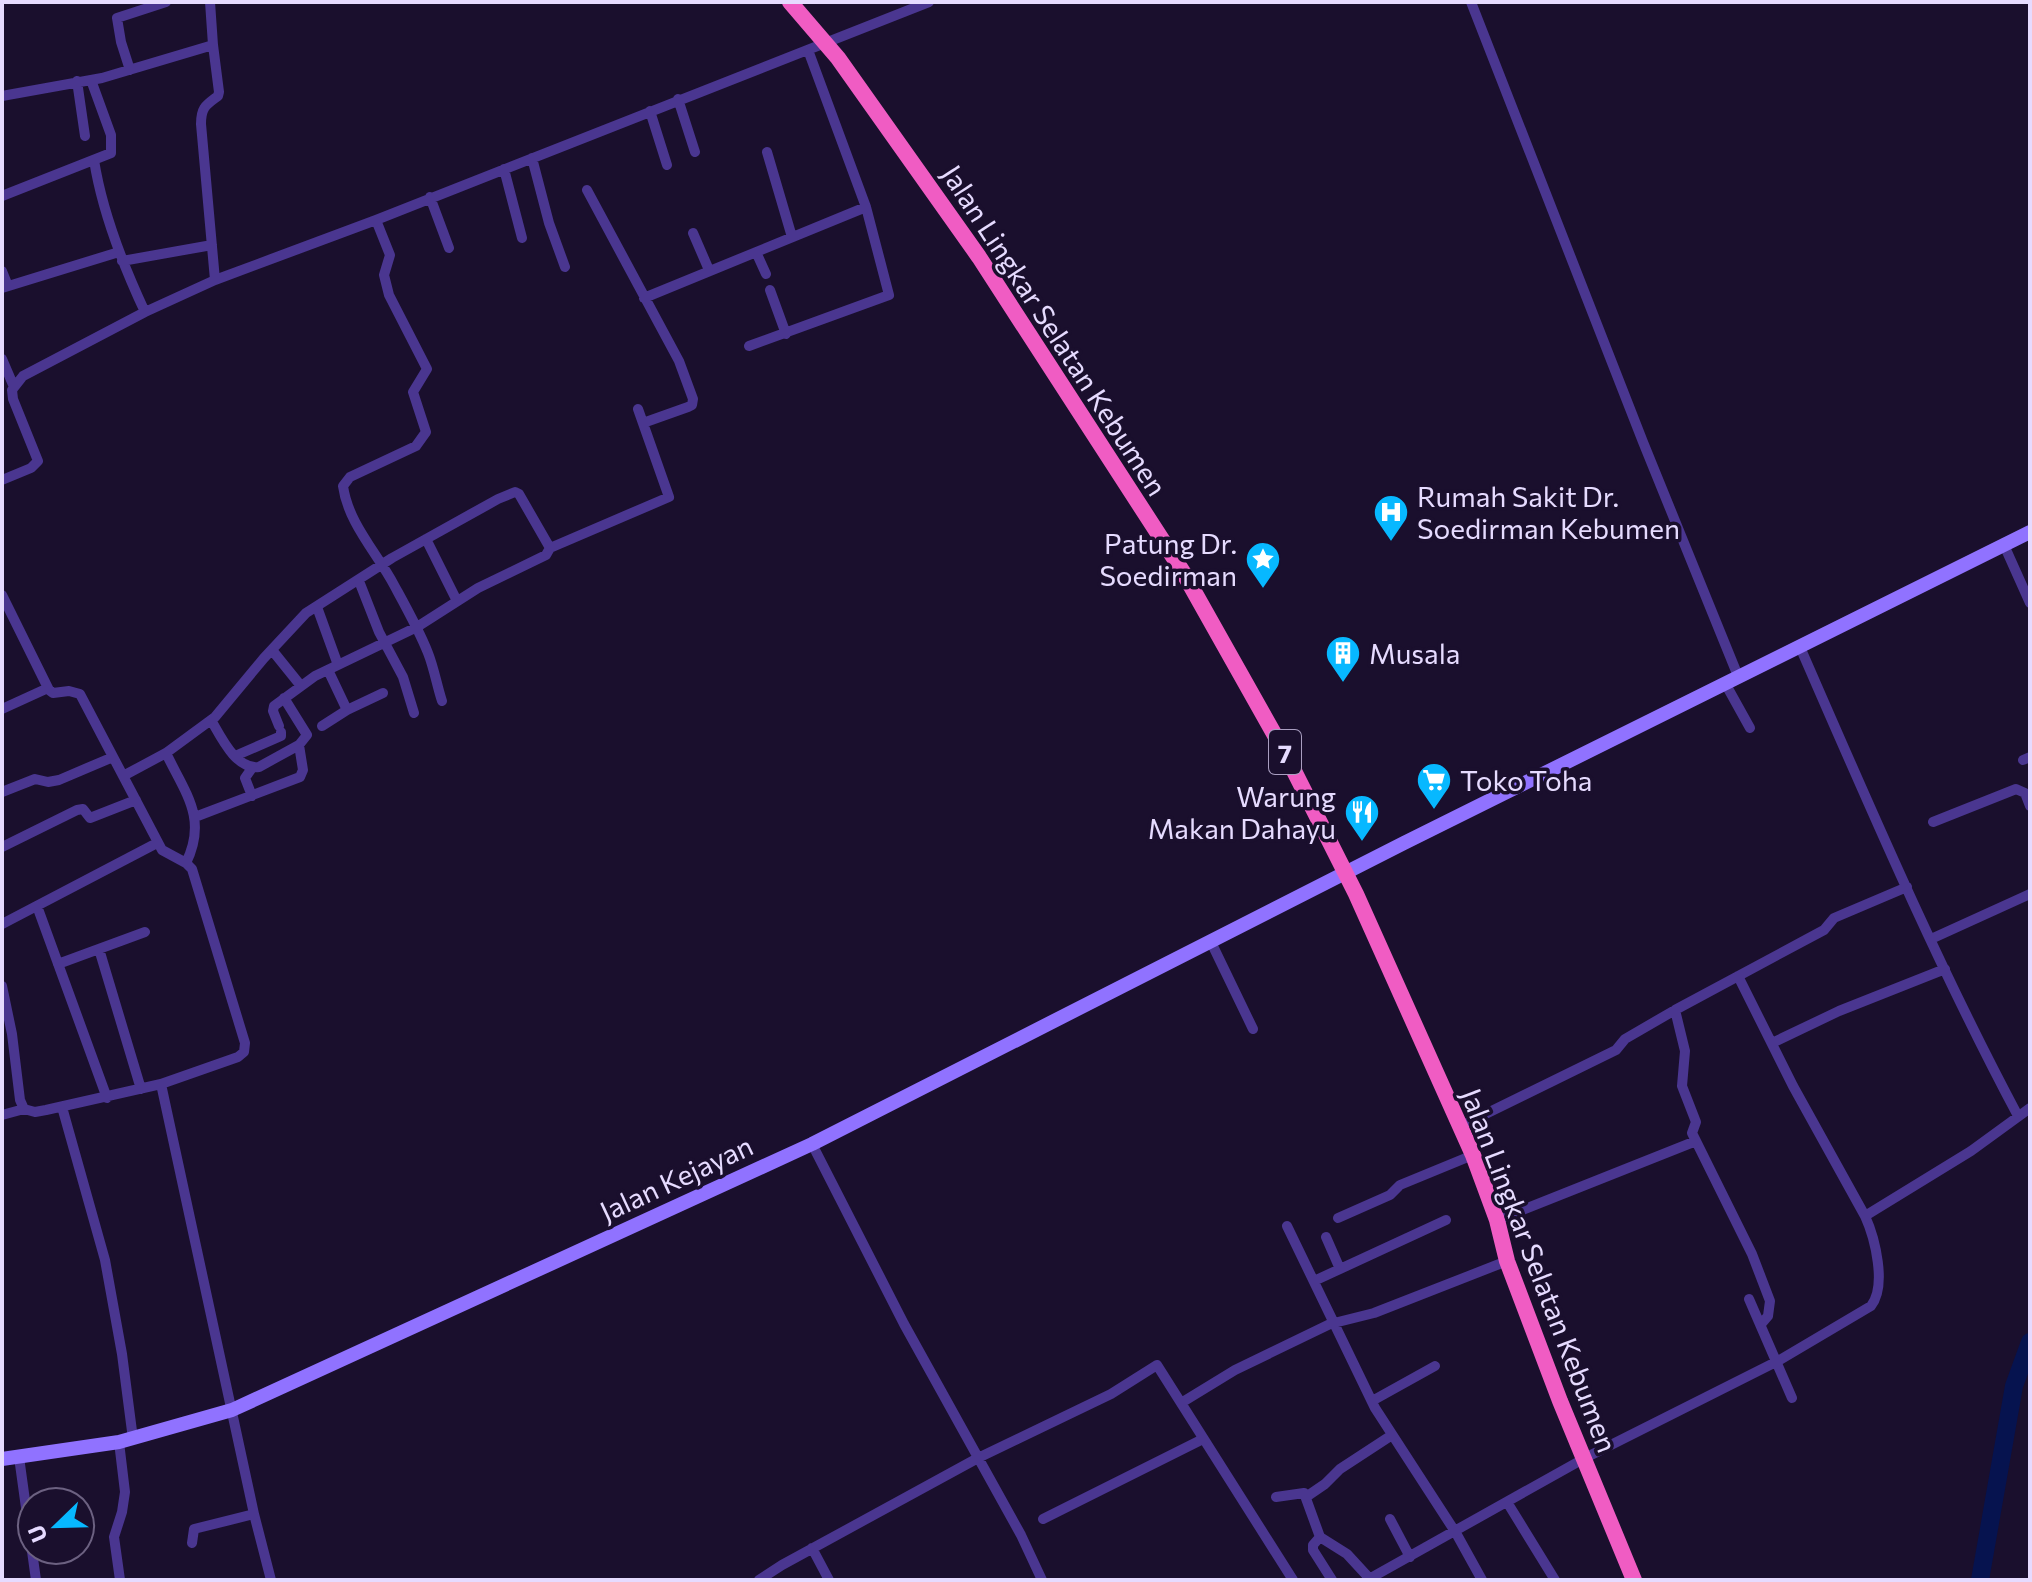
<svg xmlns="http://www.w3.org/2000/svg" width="2032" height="1582" viewBox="0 0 2032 1582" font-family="Commissioner,sans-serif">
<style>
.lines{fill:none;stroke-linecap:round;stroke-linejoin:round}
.river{stroke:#06134f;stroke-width:18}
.minor{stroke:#4a3690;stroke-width:10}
.secondary{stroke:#9072ff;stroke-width:14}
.trunk{stroke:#f05cc3;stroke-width:16}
.labels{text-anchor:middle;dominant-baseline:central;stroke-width:7;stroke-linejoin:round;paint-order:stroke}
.shield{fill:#1a0f2d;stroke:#a99ec0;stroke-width:2}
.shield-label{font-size:26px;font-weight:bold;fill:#e6dbff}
.street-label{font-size:28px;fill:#e6dbff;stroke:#1a0f2d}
.poi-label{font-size:28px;fill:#e6dbff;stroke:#1a0f2d;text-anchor:start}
</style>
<rect width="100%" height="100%" fill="#1a0f2d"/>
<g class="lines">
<path class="river" d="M1980,1580L2014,1386L2030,1342"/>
<path class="minor" d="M1471,2L1643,442L1738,676
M213,45L219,92L218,96C206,105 201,107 201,124L215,280
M130,70L121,42L117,18L166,2
M77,81L85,136
M2,96L102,78L213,45L210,2
M678,99L695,152
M650,111L667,165
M767,152L792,237
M532,158L549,223L565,267
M94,160C102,211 123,265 145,312
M504,169L522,238
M587,190L679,361L693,399L692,405L688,407L643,423
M2,196L111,153V135L91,80
M430,197L449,248
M376,220L390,255L384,275L389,295L427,369L413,392L426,432L416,446L350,477L343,486C348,523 377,553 394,585C406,607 419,630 428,653C434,668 437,686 442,701
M693,233L709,270
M756,252L766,274
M122,261L212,245
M2,271L8,286
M2,288L119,252
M770,290L786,334
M644,298L866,207
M749,346L889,295L866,207L808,50
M2,359L14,387
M2,480L31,468L38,461L13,399L12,390L23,376L145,312L215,280L376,220L929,2
M426,539L457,601
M2004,545L2030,603
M359,581L379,632L403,677L414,713
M2,595L49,690L53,693L69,691L80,694L162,850L186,863L192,869L245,1043L244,1052L238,1057L161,1084L254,1514L271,1580
M317,607L338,665
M1800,647C1869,805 1937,964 2018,1116
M272,650L301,686
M328,670L347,710
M1725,683L1750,728
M2,709L48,688
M211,720C221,737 236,770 259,767L299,745L307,735L284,698
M279,726L273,711L274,706L315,676L417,627L478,588L546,555L550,548L669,497L638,409
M322,726L347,710L383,693
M166,753C185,793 208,818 186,863
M235,756L281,736V732
M2023,760L2030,757
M123,776L166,753L215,717L264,658L306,613L392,558L498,499L515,492L519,494L550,548
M2,792L35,779L48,782L59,780L113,757
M252,796L245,778L252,768
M195,817L300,777L303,770L299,745
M1933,822L2016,789L2025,793L2030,806
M2,847L77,810L83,809L90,818L136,800
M37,906L107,1098
M2,924L157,843
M1931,939L2030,894
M1211,942L1253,1029
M99,949L141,1089
M58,964L145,932
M1738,976L1793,1086L1865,1216
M2,986L12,1034L20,1100L24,1109L35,1112L46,1110L161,1084
M1675,1010L1685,1051L1682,1086L1696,1122L1692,1133L1752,1254L1770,1301L1768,1316L1762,1323
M1772,1043L1839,1011L1945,969
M62,1107L105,1260L122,1354L133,1439
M2,1115L24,1109
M1461,1126L1616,1050L1625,1039L1675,1010L1824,930L1834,918L1907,887
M812,1144L904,1324L1021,1535L1042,1580
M1338,1218L1390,1195L1400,1185L1473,1155
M1497,1220L1696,1141
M1287,1226L1375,1408L1456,1533L1482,1580
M1326,1237L1340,1269
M1314,1281L1446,1220
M1749,1299L1792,1398
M1372,1401L1435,1366
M1181,1403L1235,1370L1330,1324L1374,1313L1507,1261
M119,1442L125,1492L122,1512L114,1537L120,1580
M19,1457L36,1580
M1276,1497L1304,1493L1320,1537L1347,1554L1370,1579
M1306,1497L1325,1484L1340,1469L1392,1435
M1507,1502L1555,1580
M1043,1519L1203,1439
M1390,1519L1410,1557
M1320,1537L1313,1545V1550L1332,1580
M192,1543L194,1529L254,1514
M812,1548L829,1580
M759,1580L782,1565L978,1458L1111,1394L1157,1365L1293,1580
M1367,1580L1585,1458L1778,1361L1871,1306C1887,1286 1875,1238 1865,1216L1971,1151L2030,1108"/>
<path class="secondary" d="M2,1459L119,1442L232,1410L812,1144L1404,843L2030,532"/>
<path class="trunk" d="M790,2L838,58L979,257L1183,572L1286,755L1356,894L1473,1155L1497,1220L1507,1261L1560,1401L1634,1580"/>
</g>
<defs>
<g id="hospital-pin" transform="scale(1.8)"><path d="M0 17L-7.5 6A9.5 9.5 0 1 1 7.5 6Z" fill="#07b8ff" stroke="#1a0f2d"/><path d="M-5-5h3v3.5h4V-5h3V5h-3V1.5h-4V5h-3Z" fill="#fff"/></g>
<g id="sight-pin" transform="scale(1.8)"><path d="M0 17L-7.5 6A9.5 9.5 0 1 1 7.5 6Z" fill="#07b8ff" stroke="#1a0f2d"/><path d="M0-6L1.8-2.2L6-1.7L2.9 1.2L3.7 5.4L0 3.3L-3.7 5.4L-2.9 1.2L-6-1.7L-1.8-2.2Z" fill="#fff"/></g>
<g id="building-pin" transform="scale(1.8)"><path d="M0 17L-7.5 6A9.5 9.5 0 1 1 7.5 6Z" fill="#07b8ff" stroke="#1a0f2d"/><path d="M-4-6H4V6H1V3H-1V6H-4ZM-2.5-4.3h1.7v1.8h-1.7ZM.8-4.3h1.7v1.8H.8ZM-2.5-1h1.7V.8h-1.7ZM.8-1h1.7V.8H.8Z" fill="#fff"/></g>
<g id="supermarket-pin" transform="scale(1.8)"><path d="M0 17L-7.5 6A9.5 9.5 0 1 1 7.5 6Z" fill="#07b8ff" stroke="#1a0f2d"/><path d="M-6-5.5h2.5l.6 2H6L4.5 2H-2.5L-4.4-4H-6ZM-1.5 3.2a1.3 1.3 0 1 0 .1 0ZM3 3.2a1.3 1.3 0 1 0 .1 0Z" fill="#fff"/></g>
<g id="restaurant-pin" transform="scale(1.8)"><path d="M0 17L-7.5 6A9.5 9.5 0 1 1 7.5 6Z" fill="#07b8ff" stroke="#1a0f2d"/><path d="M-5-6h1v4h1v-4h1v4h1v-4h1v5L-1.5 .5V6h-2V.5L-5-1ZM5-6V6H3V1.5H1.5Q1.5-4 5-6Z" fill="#fff"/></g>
</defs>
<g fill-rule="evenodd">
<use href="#hospital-pin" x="1391" y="512"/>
<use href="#sight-pin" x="1263" y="559"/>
<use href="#building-pin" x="1343" y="653"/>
<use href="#supermarket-pin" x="1434" y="780"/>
<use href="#restaurant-pin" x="1362" y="812"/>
</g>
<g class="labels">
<rect class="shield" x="1269" y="730" width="32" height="44" rx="6"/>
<g class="shield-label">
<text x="1285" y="752">7</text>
</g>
<g class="street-label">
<text transform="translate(1055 330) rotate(57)">Jalan Lingkar Selatan Kebumen</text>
<text transform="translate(676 1178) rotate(-25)">Jalan Kejayan</text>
<text transform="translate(1540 1270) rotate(69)">Jalan Lingkar Selatan Kebumen</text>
</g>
<g class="poi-label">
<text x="1417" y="496">Rumah Sakit Dr.<tspan x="1417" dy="32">Soedirman Kebumen</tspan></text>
<text x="1237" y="543" text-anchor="end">Patung Dr.<tspan x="1237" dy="32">Soedirman</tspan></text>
<text x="1369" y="653">Musala</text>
<text x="1460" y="780">Toko Toha</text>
<text x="1336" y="796" text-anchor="end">Warung<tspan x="1336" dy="32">Makan Dahayu</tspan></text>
</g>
</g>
<rect width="2032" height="1582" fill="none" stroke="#e6dbff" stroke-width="8"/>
<g transform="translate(56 1526) rotate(247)"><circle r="38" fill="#1a0f2d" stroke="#6c6181" stroke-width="2"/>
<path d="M0-6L14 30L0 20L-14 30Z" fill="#07b8ff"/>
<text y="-12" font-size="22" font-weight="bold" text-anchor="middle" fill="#e6dbff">U</text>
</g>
</svg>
